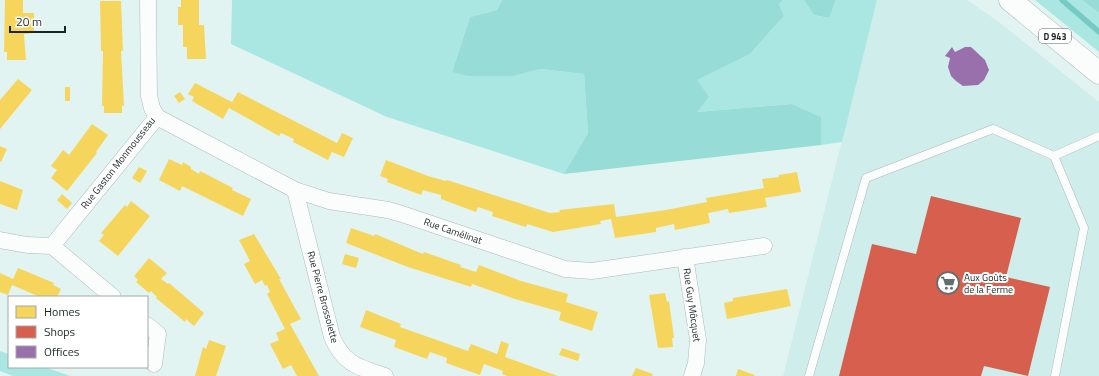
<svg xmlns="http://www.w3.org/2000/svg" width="1099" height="376" viewBox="0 0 1099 376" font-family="'Titillium Web',sans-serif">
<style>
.built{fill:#cfeeeb}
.green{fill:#abe7e2}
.forest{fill:#97dcd7}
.homes{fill:#f6d55c}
.shops{fill:#d6604d}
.offices{fill:#9970ab}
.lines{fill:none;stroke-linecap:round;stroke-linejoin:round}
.stream{stroke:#76cac4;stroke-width:5.5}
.service-casing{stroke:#abb9b7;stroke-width:9}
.minor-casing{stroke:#abb9b7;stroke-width:17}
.primary-casing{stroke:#abb9b7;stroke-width:23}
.service{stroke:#fbfdfd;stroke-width:8}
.minor{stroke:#fbfdfd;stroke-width:16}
.primary{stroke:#fbfdfd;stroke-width:22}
.labels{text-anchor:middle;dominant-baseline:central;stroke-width:4;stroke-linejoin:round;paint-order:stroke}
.shield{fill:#fff;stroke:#5f6766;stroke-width:1}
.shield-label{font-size:9px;font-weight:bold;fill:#1a2625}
.street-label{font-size:10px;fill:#1a2625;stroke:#fff}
.poi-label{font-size:10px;fill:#1a2625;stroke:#fff;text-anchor:start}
</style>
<rect width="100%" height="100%" fill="#e2f4f2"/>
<path class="built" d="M877,0H967L999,22L1099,102V376H783Z"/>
<path class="green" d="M232,0H502L497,10L470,17L452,72L513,76L540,69L584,74L588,133L564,174L387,117L231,44Z
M783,0H804L814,15L829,18L836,0H877L842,142L821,145V117L792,104L697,112L696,80L750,54L784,16L779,4Z
M1035,0H1082L1099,13V52Z
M0,351L9,354V367H45L70,376H13L0,371Z"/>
<path class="forest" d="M502,0H783L779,4L784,16L750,54L697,80L709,97L697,112L792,104L821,117V145L564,174L588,133L584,74L540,69L513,76H468L452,72L470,17L497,10Z
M804,0H836L829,18L814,15Z
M1082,0H1099V13Z"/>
<path class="homes" d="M5,0H23V13H34V33L24,34L26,60H7V52H4Z
M181,0H199V25H204L206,59H187V47H183V25H178V7H181Z
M100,1H121L123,51H121L124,106H122V113H104V106H102L103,51H101Z
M18,79L32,90L0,129V100Z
M195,83L232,102L238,92L337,143L342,133L353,138L344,157L332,152L328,160L293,142L294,139L281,133L279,136L229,108L223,119L192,101L194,97L188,94Z
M65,87H70V101H65Z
M180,92L185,99L179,103L174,96Z
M92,124L108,135L96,152L97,153L67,191L51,178L57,170L51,166L63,150L69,155Z
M0,146L7,149L1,162L0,161Z
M169,159L182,165L183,162L191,167V169L199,174L200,171L233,188L232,190L251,199L243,216L182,186L180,191L159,180Z
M386,160L428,176L446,181L447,180L550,213L560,212L559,210L614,204L616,217L666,210L707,202L706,198L764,188L762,179L779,177V175L797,172L801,192L765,198L767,207L729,213L728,209L708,213L710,223L675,230L674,224L656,228V232L615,238L611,219L600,221L601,224L553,232L527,224L526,227L492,216L493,212L478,207L476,212L441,199V195L430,192L423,190L421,195L387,182L388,179L380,176Z
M139,167L147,171L140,183L132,178Z
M0,181L23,190L17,210L0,204Z
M62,194L72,203L67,209L57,200Z
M131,201L150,216L118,256L99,241L104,235L101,233L125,205L127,207Z
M351,228L374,236L375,234L423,254L424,252L461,265L460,267L467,269L476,272L479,265L521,281L568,294L566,302L598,312L592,331L559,320L561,312L515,299L472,284L471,287L462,284L408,267L346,243Z
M254,234L281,279H279L301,319L290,324L319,376H297L291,365L283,369L270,344L279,340L276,333L285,329L267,294L270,292L267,285L265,286L262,280L255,284L244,264L250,261L239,240Z
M345,254L359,258L356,268L342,264Z
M149,258L167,273L161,279L168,284L169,283L204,313L194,326L186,319L185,322L156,298L157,297L151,291L149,293L136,282L138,280L134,276Z
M18,268L54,283L53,285L61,289L57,297H40L12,285L8,295L0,292V273L13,279Z
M787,289L791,306L727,319L724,303L733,301V298Z
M665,293L667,302L669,301L674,338H672L673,347L658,348L649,295Z
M366,310L401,324L400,327L468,351L471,344L497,354L501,341L509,344L505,357L558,376H507L502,374L503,371L484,364L480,375L446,363L447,358L430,352L427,359L394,347L396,340L360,327Z
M209,340L226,346L216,376H195L203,347L206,349Z
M562,348L580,354L578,361L559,355Z
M636,368L653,374L652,376H632Z
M738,369L755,375L754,376H736Z"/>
<path class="shops" d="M931,196L1021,218L1006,277L1050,287L1028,376L984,366L981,376H839L872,244L916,254Z"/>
<path class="offices" d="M952,47L955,52L965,47H971L985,60L989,70L984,80L978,85L963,86L956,81L951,76L948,67L950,58L945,56Z"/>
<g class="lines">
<path class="stream" d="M1062,0L1099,32"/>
<g class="service-casing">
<path id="service" d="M1054,156L1099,136
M809,376L866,178L993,129L1054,156L1084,228L1055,376"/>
</g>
<g class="minor-casing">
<path id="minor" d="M157,117L295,190L329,201L388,210L402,214L565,269L592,271L764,246
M295,190L332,337C344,365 359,367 385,376
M0,240L27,245L52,246L113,297
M52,246L157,117L152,108L149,96L148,0
M685,257L698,340L696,363L692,376
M147,325L158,334L154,364"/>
</g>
<g class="primary-casing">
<path id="primary" d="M1010,0L1099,73"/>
</g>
<use href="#service" class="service"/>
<use href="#minor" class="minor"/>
<use href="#primary" class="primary"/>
</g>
<defs>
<g id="supermarket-ring" transform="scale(1.15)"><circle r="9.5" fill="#fff" stroke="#606e6d" stroke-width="1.5"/><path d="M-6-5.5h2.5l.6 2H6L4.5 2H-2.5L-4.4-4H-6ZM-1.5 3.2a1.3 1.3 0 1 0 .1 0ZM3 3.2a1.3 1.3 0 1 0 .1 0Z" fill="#606e6d"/></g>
</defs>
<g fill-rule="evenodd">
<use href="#supermarket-ring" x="948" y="283"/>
</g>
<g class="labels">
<rect class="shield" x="1039" y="29" width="32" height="14" rx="3"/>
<g class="shield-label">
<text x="1055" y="36">D 943</text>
</g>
<g class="street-label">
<text transform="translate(118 163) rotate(-52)">Rue Gaston Monmousseau</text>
<text transform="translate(453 231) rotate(19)">Rue Camélinat</text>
<text transform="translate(323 297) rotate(75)">Rue Pierre Brossolette</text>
<text transform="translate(692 305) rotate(82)">Rue Guy Môcquet</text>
</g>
<g class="poi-label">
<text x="964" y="277">Aux Goûts<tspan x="964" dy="12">de la Ferme</tspan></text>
</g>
</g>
<rect x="8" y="296" width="140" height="72" fill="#ffffff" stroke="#a3a8a8"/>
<rect x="16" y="306" width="20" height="12" fill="#f6d55c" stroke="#a3a8a8"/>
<text x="44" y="316" font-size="12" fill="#1a2625">Homes</text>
<rect x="16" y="326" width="20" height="12" fill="#d6604d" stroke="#a3a8a8"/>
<text x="44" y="336" font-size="12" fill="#1a2625">Shops</text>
<rect x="16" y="346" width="20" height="12" fill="#9970ab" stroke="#a3a8a8"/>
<text x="44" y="356" font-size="12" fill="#1a2625">Offices</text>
<path d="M10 26v6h55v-6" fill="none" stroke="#1a2625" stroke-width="2"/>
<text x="16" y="26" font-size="12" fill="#1a2625" stroke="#ffffff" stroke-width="3" paint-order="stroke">20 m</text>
</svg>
